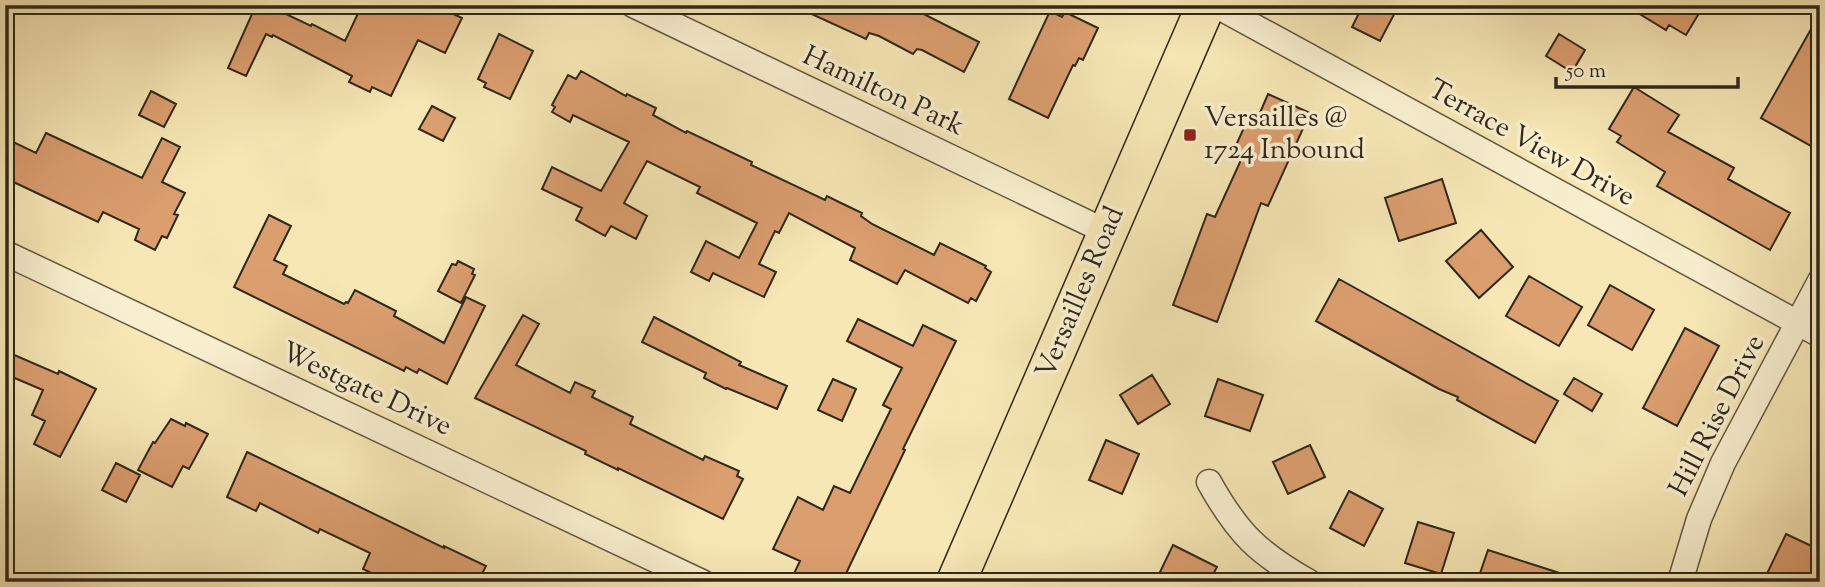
<svg xmlns="http://www.w3.org/2000/svg" width="1825" height="587" viewBox="0 0 1825 587" font-family="'Sorts Mill Goudy',serif">
<style>
.building{fill:#db9e6f;stroke:#30271c;stroke-width:2}
.lines{fill:none;stroke-linecap:round;stroke-linejoin:round}
.street-casing{stroke:#625742;stroke-width:27}
.primary-casing{stroke:#30271c;stroke-width:41}
.street{stroke:#f9efcf;stroke-width:24}
.primary{stroke:#f6e7b5;stroke-width:38}
.poi-dot{fill:#8f2418;stroke:#f9efcf;stroke-width:2.5}
.labels{text-anchor:middle;dominant-baseline:central;stroke-width:7;stroke-linejoin:round;paint-order:stroke}
.street-label{font-size:28px;fill:#30271c;stroke:#f9efcf}
.poi-label{font-size:28px;fill:#30271c;stroke:#f9efcf;text-anchor:start}
</style>
<rect width="100%" height="100%" fill="#f6e7b5"/>
<filter id="stains"><feTurbulence type="fractalNoise" baseFrequency=".00286" numOctaves="4"/><feColorMatrix values="0 0 0 0 .2 0 0 0 0 .09 0 0 0 0 .02 0 0 0 .5 -.17"/></filter>
<radialGradient id="worn" r=".72"><stop offset=".6" stop-color="#630" stop-opacity="0"/><stop offset="1" stop-color="#630" stop-opacity=".3"/></radialGradient>
<path class="building" d="M256,5H267L311,26L312,24L345,41L362,5H453L449,12L462,18L445,53L418,40L391,96L372,87L370,92L349,82L352,76L273,35L272,37L266,34L246,76L228,68Z
M792,5H906L979,42L964,72L922,50L917,49L913,54L879,36L869,33L866,39Z
M1363,5H1399L1380,41L1352,27Z
M1625,5H1704L1686,35L1669,25L1666,30Z
M1050,11L1062,17L1065,12L1098,28L1083,60L1079,58L1075,66L1073,65L1048,118L1009,99Z
M1820,13V151L1761,118Z
M499,34L533,51L510,99L484,87L486,83L478,79Z
M1559,34L1585,50L1572,72L1546,56Z
M581,71L626,96L627,94L656,108L653,115L686,133L687,131L752,162L751,165L825,200L827,196L841,203L862,213L861,216L872,224L934,255L940,243L986,266L985,268L991,272L976,301L971,298L968,303L905,270L897,284L850,260L855,248L789,213L779,233L775,231L759,264L776,272L764,297L713,273L709,281L691,272L706,241L739,258L757,223L697,193L700,187L647,161L624,203L647,216L636,239L611,226L605,236L576,220L582,208L542,189L552,167L601,191L629,142L573,115L570,122L552,112L555,107L552,105L568,75L576,79Z
M1634,87L1679,115L1668,132L1734,168L1728,179L1790,213L1770,250L1657,186L1665,172L1617,142L1621,136L1609,129Z
M151,91L176,104L164,127L139,115Z
M1268,94L1310,113L1268,206L1261,203L1217,322L1173,305L1207,214L1215,217L1241,160L1231,156L1248,119L1256,122Z
M432,106L455,118L443,141L419,129Z
M46,133L142,178L162,138L180,147L162,182L185,193L174,214L178,215L167,238L162,236L155,250L135,240L139,229L103,212L98,222L5,178V138L36,153Z
M1442,179L1456,223L1399,241L1385,198Z
M269,215L291,226L274,260L287,266L283,274L344,304L346,302L348,303L355,290L396,311L394,316L444,343L466,297L485,306L447,384L419,369L417,373L406,367L404,371L234,287Z
M1481,230L1513,267L1479,298L1446,261Z
M458,261L474,269L472,274L475,275L461,303L438,291L452,264L456,265Z
M1529,276L1582,307L1559,346L1506,316Z
M1339,279L1558,401L1535,443L1457,400L1458,397L1439,389L1316,321Z
M1610,285L1654,310L1632,350L1588,325Z
M523,315L539,324L516,365L570,393L575,382L595,391L592,397L633,417L630,424L703,460L705,456L739,471L737,476L743,479L723,519L618,468V470L585,454L586,451L475,398Z
M654,317L741,362L739,365L787,386L777,409L727,388L726,389L704,378L706,373L642,342Z
M858,319L913,346L923,325L956,341L903,449L905,450L842,582H790L800,561L773,549L798,497L823,510L834,486L850,493L891,409L883,405L902,368L847,341Z
M1685,328L1719,346L1677,426L1643,408Z
M5,351L58,374L59,371L96,389L60,457L34,444L45,421L32,415L43,390L5,374Z
M1152,375L1170,404L1138,424L1120,395Z
M1574,378L1602,394L1592,411L1564,394Z
M833,379L856,389L842,421L818,410Z
M1218,379L1263,395L1250,431L1205,416Z
M171,419L185,426L186,423L208,434L189,469L183,466L172,487L138,470L153,442L155,443Z
M1106,440L1139,454L1122,494L1089,480Z
M1310,445L1325,477L1288,494L1273,462Z
M247,452L444,548V546L486,566L478,582H390L363,569L370,553L320,529L318,533L260,503L256,511L227,497Z
M116,463L140,475L126,502L102,490Z
M1349,491L1383,509L1364,546L1330,528Z
M1418,522L1454,533L1441,574L1405,563Z
M1786,534L1820,550V571L1815,582H1763Z
M1173,545L1217,567L1209,582H1179L1160,572Z
M1488,550L1575,578L1574,582H1477Z"/>
<g class="lines">
<g class="street-casing">
<path id="street" d="M633,5L1107,232
M1215,5L1820,335
M5,253L702,582
M1209,482C1238,534 1258,553 1309,582
M1680,582L1699,519L1723,463L1820,281"/>
</g>
<g class="primary-casing">
<path id="primary" d="M956,582L1206,5"/>
</g>
<use href="#street" class="street"/>
<use href="#primary" class="primary"/>
</g>
<rect class="poi-dot" x="1183" y="128" width="14" height="14" rx="3.5"/>
<g class="labels">
<g class="street-label">
<text transform="translate(883 92) rotate(25)">Hamilton Park</text>
<text transform="translate(1531 144) rotate(29)">Terrace View Drive</text>
<text transform="translate(1081 293) rotate(-67)">Versailles Road</text>
<text transform="translate(366 390) rotate(25)">Westgate Drive</text>
<text transform="translate(1718 416) rotate(-63)">Hill Rise Drive</text>
</g>
<g class="poi-label">
<text x="1204" y="119">Versailles @<tspan x="1204" dy="32">1724 Inbound</tspan></text>
</g>
</g>
<rect width="1825" height="587" fill="none" stroke="#f6e7b5" stroke-width="28"/>
<rect x="7" y="7" width="1811" height="573" fill="none" stroke="#30271c" stroke-width="3.5"/>
<rect x="14" y="14" width="1797" height="559" fill="none" stroke="#30271c" stroke-width="2"/>
<path d="M1556 77v10h182v-10" fill="none" stroke="#30271c" stroke-width="3.5"/>
<text x="1566" y="77" font-size="21" fill="#30271c" stroke="#f9efcf" stroke-width="5" paint-order="stroke">50 m</text>
<rect width="100%" height="100%" filter="url(#stains)"/>
<rect width="100%" height="100%" fill="url(#worn)"/>
</svg>
